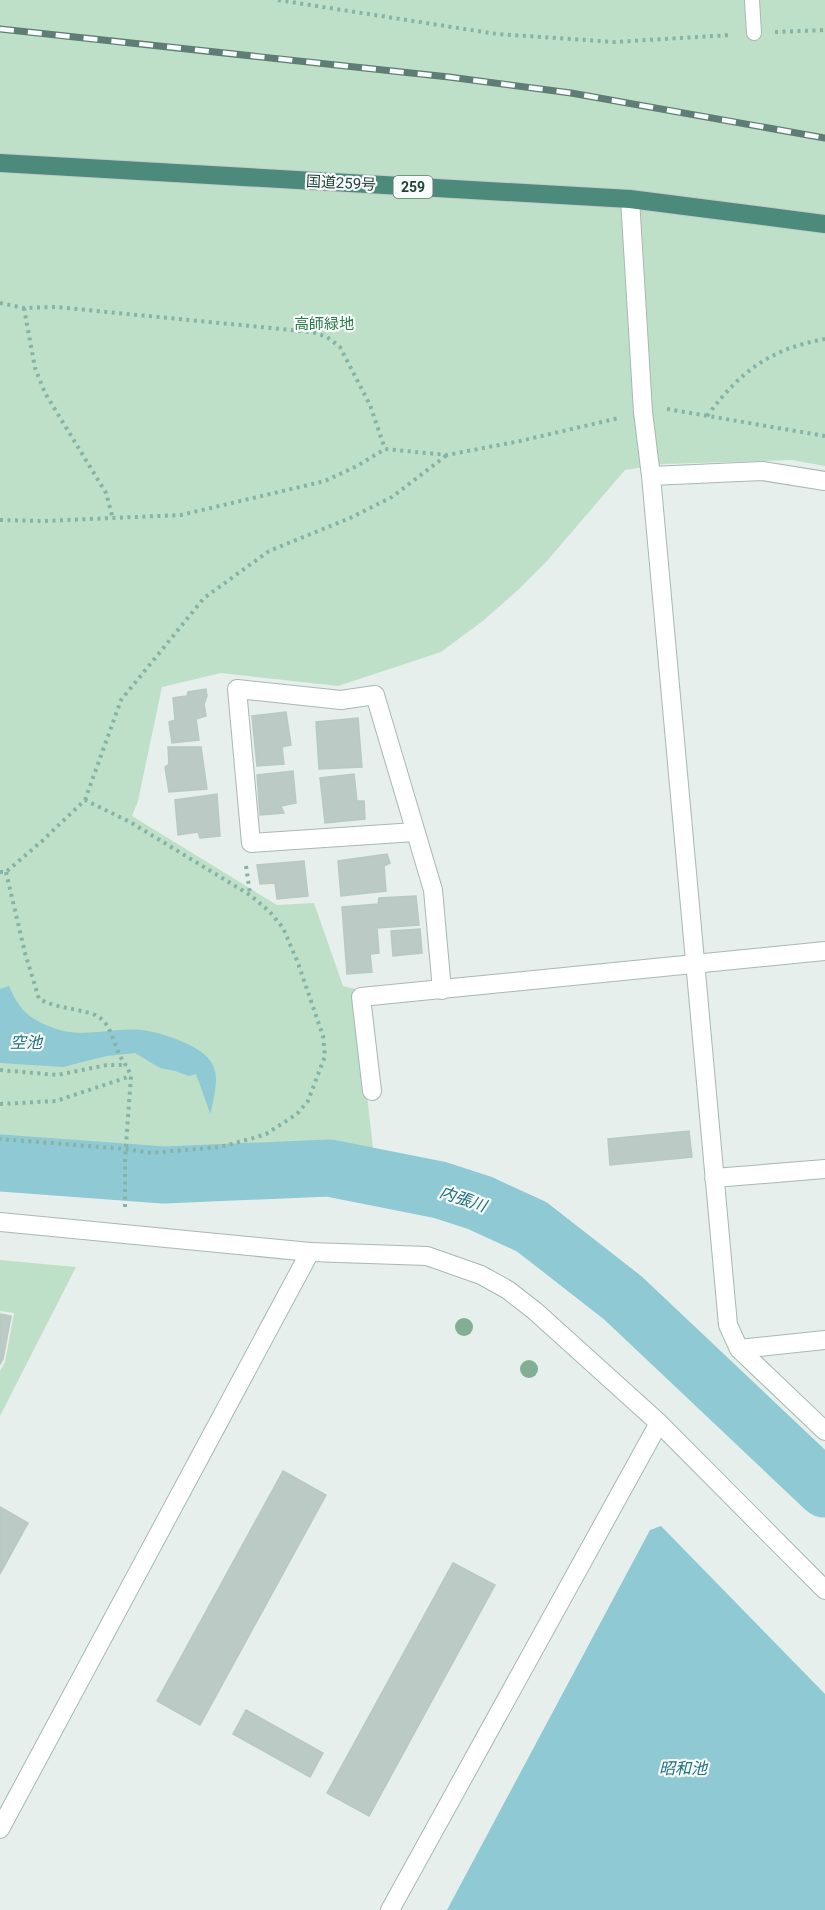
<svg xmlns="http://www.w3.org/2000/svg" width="825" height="1910" viewBox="0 0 825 1910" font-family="Roboto,'Noto Sans JP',sans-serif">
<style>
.green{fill:#bfe0c8}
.water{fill:#8ec9d4}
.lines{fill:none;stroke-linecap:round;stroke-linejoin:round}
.river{stroke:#8ec9d4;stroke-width:57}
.building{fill:#bbcac4;stroke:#b8c9c2;stroke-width:1.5}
.service-casing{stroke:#a8b8b2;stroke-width:16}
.minor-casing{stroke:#a8b8b2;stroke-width:20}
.tertiary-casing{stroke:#a8b8b2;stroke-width:20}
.trunk-casing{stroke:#c2cac8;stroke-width:20}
.path{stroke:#86b3a5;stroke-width:4;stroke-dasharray:3 4.5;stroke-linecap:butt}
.service{stroke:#fff;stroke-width:14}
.minor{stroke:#fff;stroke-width:18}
.tertiary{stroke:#fff;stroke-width:18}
.trunk{stroke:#4c8a7c;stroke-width:18}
.rail-casing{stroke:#5f7d75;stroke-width:7}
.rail{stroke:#f7fbf9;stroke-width:4.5;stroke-dasharray:14;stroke-linecap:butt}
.tree{fill:#80af93}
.labels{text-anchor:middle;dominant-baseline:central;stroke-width:4.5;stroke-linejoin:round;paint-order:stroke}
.shield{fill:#f7fbf9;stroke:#637a73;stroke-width:1.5}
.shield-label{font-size:14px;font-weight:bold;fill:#24423a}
.street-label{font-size:15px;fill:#24423a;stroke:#f7fbf9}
.park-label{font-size:15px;fill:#2d7a4b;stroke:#f7fbf9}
.water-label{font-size:16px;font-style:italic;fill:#1c6f80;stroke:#f7fbf9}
</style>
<rect width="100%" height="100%" fill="#e6efeb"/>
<path class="green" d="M0,0H825V466L792,460L664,464L625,470L547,561L518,590L484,620L441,652L338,686L221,673L162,687L138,801L132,816L277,905L314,903L343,986L355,989L373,1148C297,1147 224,1162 149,1160L144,1197L0,1184Z
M0,1260L76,1267L0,1416V1371L5,1362L14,1313L0,1311Z"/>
<path class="water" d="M9,986C17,1005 26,1017 46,1025C81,1041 107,1027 142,1030C158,1032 175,1038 190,1045C201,1051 212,1058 215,1071C218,1083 213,1100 211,1112L210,1113L196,1074L189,1076L175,1071L160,1068L135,1053L107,1056L63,1067L0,1063V989Z
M661,1526L825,1694V1910H447L650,1530Z"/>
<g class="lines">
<path class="river" d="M0,1163L164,1175L329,1168L440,1190L480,1203L532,1227L623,1298L825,1489"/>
</g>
<path class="building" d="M206,689L207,696L204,704L206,716L196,719L199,740L172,743L169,722L175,720L173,698L187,696L188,692Z
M286,712L291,745L282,747L284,764L257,766L252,716Z
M358,718L362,767L319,769L316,722Z
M168,747H201L207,789L169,792L165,767L169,764Z
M293,771L296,803L281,806L284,813L260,815L257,775Z
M354,774L357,801H364L365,819L325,823L320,778Z
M217,794L220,836L200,838L198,832L178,835L175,800Z
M387,854L390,863L384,866L386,891L341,896L338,861Z
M304,861L308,896L277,899L275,883L260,884L257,865Z
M416,896L419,925L377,928L379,953L370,954L372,972L347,974L342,907L378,904L379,898Z
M420,929L422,953L393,956L391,931Z
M689,1131L692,1157L610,1165L608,1139Z
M0,1314L11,1316L3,1359L0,1364Z
M283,1471L326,1495L200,1725L157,1701Z
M0,1507L28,1523L0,1574Z
M453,1563L495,1585L369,1816L327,1793Z
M246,1710L323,1753L310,1777L233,1734Z"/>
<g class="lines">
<g class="service-casing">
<path id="service" d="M752,0L754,33"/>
</g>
<g class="minor-casing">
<path id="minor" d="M630,199L643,412L651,476L728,1325L739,1349L825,1431
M651,476L762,471L825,481
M415,832L251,843L237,689L341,700L375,695L433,890L442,990
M372,1091L361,997L825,951
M714,1178L825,1169
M739,1349L825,1340
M0,1829L310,1252
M390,1910L659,1423"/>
</g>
<g class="tertiary-casing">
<path id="tertiary" d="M0,1222L310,1252L427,1256L481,1275L508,1290L535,1311L659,1423L825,1590"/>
</g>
<g class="trunk-casing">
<path id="trunk" d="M0,163L630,199L825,224"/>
</g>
<path class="path" d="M278,0L497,34L614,42L731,35
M775,32L825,30
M0,303L24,308L56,307L312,332L327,337L340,347L370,405L385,449
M24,308L35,368L45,393L106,493L113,519
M667,409L825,436
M707,416C740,372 769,349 825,339
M0,520L44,521L181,515L325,481L357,466L385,449L447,455L520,441L619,418
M85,800L121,700L204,598L269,551L350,518L392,497L447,455
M246,866L250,894
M0,872H6L42,841L85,800L130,822L250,895L270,912L283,928L298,963L323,1036L325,1056L308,1101L297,1114L266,1134L250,1139L220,1147L151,1153L126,1149L0,1139
M6,872L25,953L39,999C56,1008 74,1008 93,1014C111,1021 112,1040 120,1056C124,1063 128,1068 131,1076L125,1159V1210
M0,1070L57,1075L107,1065H127
M0,1104L56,1101L131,1076"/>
<use href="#service" class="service"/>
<use href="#minor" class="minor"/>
<use href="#tertiary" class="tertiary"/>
<use href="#trunk" class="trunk"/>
<g class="rail-casing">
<path id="rail" d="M0,29L449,77L571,93L825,138"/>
</g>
<use href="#rail" class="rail"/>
</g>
<g class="tree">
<circle cx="464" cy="1327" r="9"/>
<circle cx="529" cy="1369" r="9"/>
</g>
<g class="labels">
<rect class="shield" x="393.5" y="176" width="39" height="22" rx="4.5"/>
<g class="shield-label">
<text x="413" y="187">259</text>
</g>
<g class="street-label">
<text transform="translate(341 183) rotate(3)">国道259号</text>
</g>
<g class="park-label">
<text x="324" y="324">高師緑地</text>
</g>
<g class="water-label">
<text x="26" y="1042">空池</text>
<text transform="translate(463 1199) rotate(19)">内張川</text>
<text x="683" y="1768">昭和池</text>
</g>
</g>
</svg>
